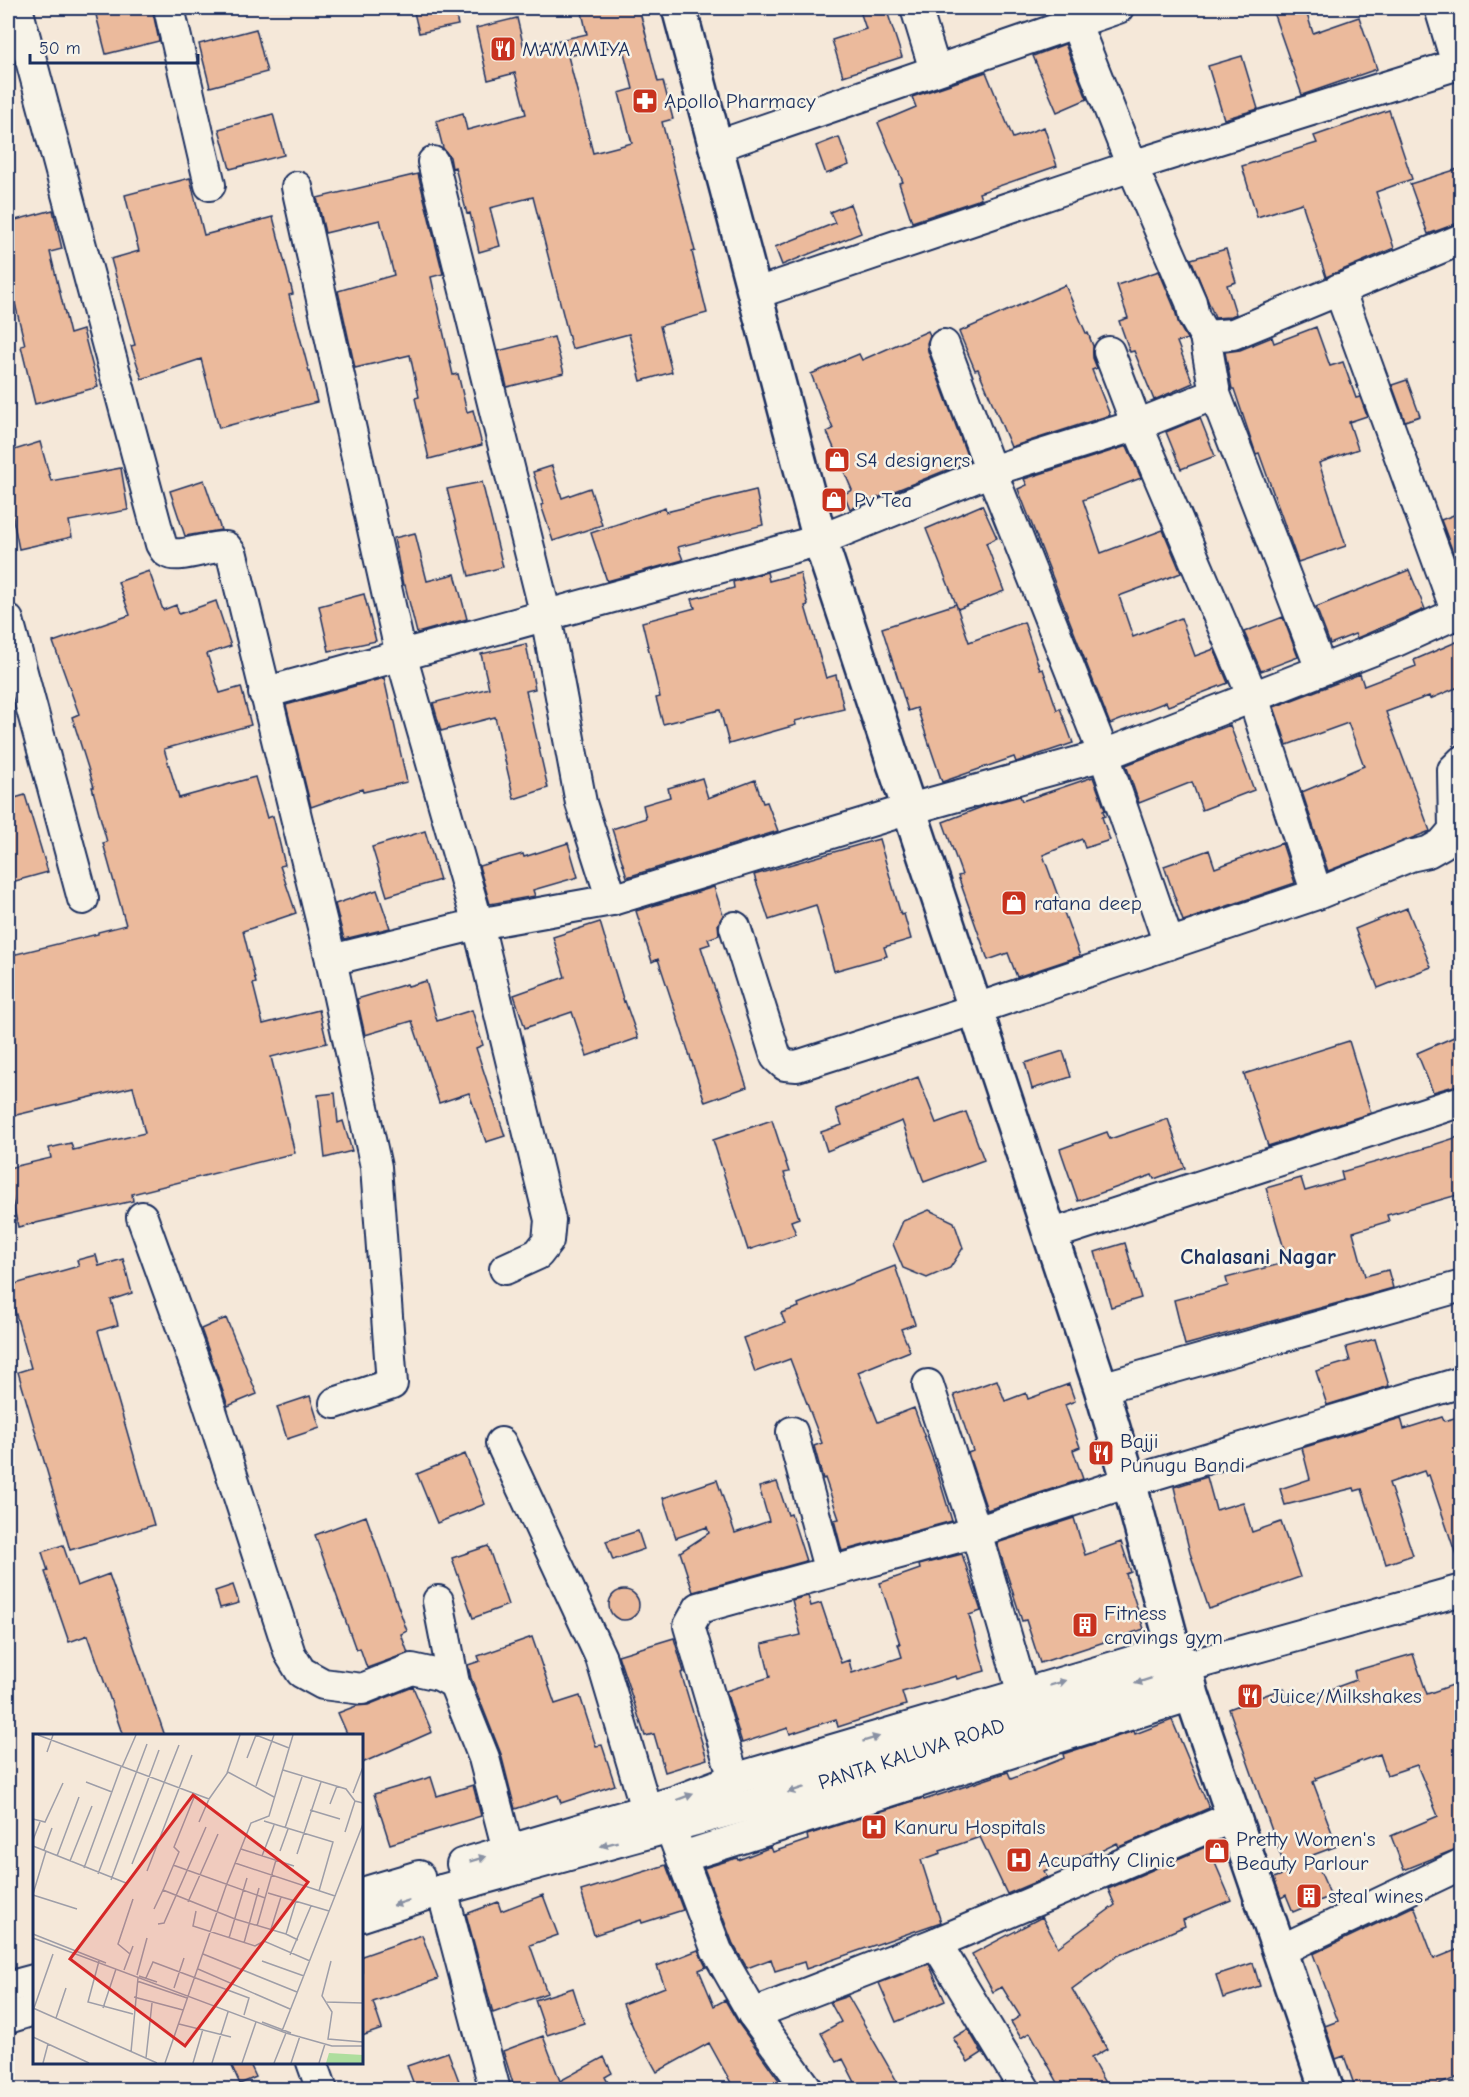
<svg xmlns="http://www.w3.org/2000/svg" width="1469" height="2097" viewBox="0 0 1469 2097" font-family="'Comic Neue',sans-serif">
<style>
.building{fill:#ebba9c;stroke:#1b2f5e;stroke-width:1.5;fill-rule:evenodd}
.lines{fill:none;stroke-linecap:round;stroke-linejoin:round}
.minor-casing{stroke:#1b2f5e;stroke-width:34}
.major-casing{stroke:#1b2f5e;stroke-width:38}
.minor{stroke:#f7f3e8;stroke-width:30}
.major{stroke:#f7f3e8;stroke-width:33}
.oneway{fill:#8991a3}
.labels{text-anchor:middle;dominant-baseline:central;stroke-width:5;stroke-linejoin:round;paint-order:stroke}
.poi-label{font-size:21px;fill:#1b2f5e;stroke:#f7f3e8;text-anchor:start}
.street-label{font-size:21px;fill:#1b2f5e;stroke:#f7f3e8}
.neighbourhood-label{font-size:22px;font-weight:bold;fill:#1b2f5e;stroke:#f7f3e8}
.inset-road{fill:none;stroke:#9e9ea8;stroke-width:1.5}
.view{fill:#d62828;fill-opacity:0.15;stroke:#d62828;stroke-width:3}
.inset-edge{fill:none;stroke:#1b2f5e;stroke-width:3}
</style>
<rect width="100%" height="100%" fill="#f5e8d9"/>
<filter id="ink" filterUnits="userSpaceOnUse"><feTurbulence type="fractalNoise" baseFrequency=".0167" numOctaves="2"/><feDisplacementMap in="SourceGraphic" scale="12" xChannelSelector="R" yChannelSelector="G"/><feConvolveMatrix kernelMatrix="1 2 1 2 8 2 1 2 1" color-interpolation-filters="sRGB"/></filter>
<g filter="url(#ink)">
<path class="building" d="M111,8H152L159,41L106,54L95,11Z
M413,8H454L458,25L419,33Z
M581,8H639L658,82L663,81L673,119L662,122L695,251L692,252L707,313L660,326L672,372L641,381L629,334L572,349L533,197L490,208L500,246L479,252L470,213L467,214L455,167L452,168L450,157L443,148L436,121L463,113L467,130L526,114L515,73L488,80L476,28L517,18L524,48L587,34ZM622,44L633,89L619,93L632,143L593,153L568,56Z
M859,8H886L902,57L843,76L832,40L866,29Z
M1298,8H1305L1313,33L1359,17L1377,69L1302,95L1274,15Z
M256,29L267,72L210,87L199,44Z
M1065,44L1087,99L1057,112L1033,56Z
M1242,56L1258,109L1224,119L1208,66Z
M986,72L1013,138L1044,127L1057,166L979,193L981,199L912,222L899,183L903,182L878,123L916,107L912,97Z
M1389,110L1412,179L1376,192L1394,248L1326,277L1302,203L1257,217L1242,166L1317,143L1314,136Z
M273,114L284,155L230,169L219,129Z
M839,137L849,165L826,174L816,146Z
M1461,168V222L1428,234L1410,184Z
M418,174L443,274L431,277L453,375L458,374L467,412L473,410L482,445L429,459L415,398L419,397L410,355L355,368L338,291L394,275L380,220L325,233L317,198Z
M190,178L204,235L273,217L293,294L289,295L317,402L219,428L201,359L142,379L131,346L135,345L111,259L139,251L125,195Z
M850,204L861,233L782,265L775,247L835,223L830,212Z
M53,210L62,249L50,252L70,334L83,330L98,387L35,404L21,346L25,345L8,274V222Z
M1226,249L1236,282L1227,285L1236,314L1229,317L1215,318L1191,259Z
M1159,271L1174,307L1179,325L1187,339L1177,342L1193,383L1154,400L1134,351L1130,352L1119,321L1128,318L1117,285Z
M1065,285L1086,333H1088L1093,346V358L1097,368L1092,370L1110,415L1011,447L978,369L975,370L959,332Z
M1316,327L1330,366L1343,362L1356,398L1360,397L1367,416L1349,422L1358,449L1319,463L1346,546L1298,562L1259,453L1256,454L1234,389H1232L1225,352L1240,350L1272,337L1274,343Z
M928,331L930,335L927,343L928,351L969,461L850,509L844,494L852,490L827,432L833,429L811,374L859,354L862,360Z
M554,337L564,373L507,387L498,351Z
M1407,380L1420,416L1405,421L1392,385Z
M1200,418L1215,456L1181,469L1166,432Z
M40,442L51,481L121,468L128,510L69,521L72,537L19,549L8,494V452Z
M1127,446L1141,478L1083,500L1101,553L1163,530L1181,573L1119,596L1133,637L1181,618L1195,656L1214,649L1228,683L1168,706L1166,702L1110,724L1018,489L1027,485L1024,479Z
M552,466L562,498L590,488L602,525L553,541L541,505L543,504L533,472Z
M204,480L221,530L185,536L170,491Z
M482,482L503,567L469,576L447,489Z
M756,490L763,525L678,547L683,560L607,581L591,533L665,508L666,512Z
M982,505L997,538L986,543L1004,591L958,609L926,529Z
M1461,512V571H1460L1441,520Z
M415,533L427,581L455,574L467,619L417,633L405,585H403L394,538Z
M1409,570L1425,609L1357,638L1355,634L1330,644L1316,607Z
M149,571L163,610L176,605L179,614L216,601L231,646L207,654L220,693L241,687L251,725L164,749L179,798L255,777L267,818L273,816L285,865L280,866L296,913L243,931L256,983L253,984L263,1024L319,1010L327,1043L271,1057L295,1153L132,1194L133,1201L18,1227L8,1181V1168L51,1158L49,1148L71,1143L73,1150L145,1133L133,1087L8,1117V956L98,934V932L126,925L103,843L107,842L92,787H94L72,717L79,714L53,642L130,615L118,582Z
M767,572L769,581L800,573L808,605L805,606L826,678L836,675L844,709L795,721L796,725L729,744L720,710L663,724L656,698L660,697L642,622L695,608L692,599L734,588L733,582Z
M364,594L376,641L329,651L319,606Z
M956,604L969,642L1024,622L1040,670L1043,669L1057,710L1060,708L1073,743L1016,762L1014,757L942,782L917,708L908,711L882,628Z
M1283,617L1298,657L1261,671L1244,632Z
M1461,640V686L1430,699L1429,696L1386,712L1430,831L1328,871L1302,792L1364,766L1348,723L1287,745L1274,707L1360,674L1364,686L1416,666L1414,660Z
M526,644L535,689L526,691L548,788L514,799L495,717L441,731L433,703L489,688L481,654Z
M384,678L407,782L363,792L362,789L311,807L286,705Z
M1230,725L1254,790L1202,810L1192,782L1139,803L1126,765Z
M1093,777L1105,810L1103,811L1105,816L1102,817L1110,840L1085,848L1082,839L1043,855L1080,956L1017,977L1008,953L988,960L958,876L962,875L943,822L987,805L1020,796L1022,801Z
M702,778L708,798L755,780L763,803L767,802L778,831L627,877L612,829L646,818L643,805L670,797L668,788Z
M25,795L48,872L8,883V800Z
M425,831L440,880L387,896L372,847Z
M879,839L901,915L904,914L911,939L884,947L887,956L834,971L816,905L769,920L754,875Z
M568,843L578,877L533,890L535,896L490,904L479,866L523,854L524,857Z
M1282,843L1295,883L1183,921L1164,866L1209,850L1215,868Z
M714,887L723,915L718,924L719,935L708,939L710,944L701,947L747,1087L705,1102L658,959L652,962L636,911Z
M377,890L390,928L344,939L335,904Z
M1407,908L1431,967L1378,988L1355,929Z
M600,922L624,1002L625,1001L638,1038L587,1056L572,1012L525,1028L514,995L565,977L553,937Z
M426,981L437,1021L472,1010L483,1045L476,1048L505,1136L486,1142L469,1093L439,1103L412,1021L365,1035L357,999L407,984L408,986Z
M1461,1034V1084L1433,1092L1417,1053Z
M1349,1041L1371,1113L1268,1146L1244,1074Z
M1063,1051L1071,1077L1032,1089L1025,1063Z
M918,1077L936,1123L966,1112L984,1160L924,1182L902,1121L827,1151L821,1132L842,1125L836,1109Z
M335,1093L338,1123L343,1121L352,1151L325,1158L318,1095Z
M1168,1119L1185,1168L1154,1179L1152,1175L1078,1201L1060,1149L1107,1132L1110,1139Z
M772,1120L789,1172L784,1173L799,1218L791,1221L796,1234L748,1250L713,1140Z
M1461,1136V1194L1387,1215L1389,1221L1353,1232L1365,1276L1388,1270L1393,1288L1185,1345L1174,1300L1228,1286L1226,1278L1288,1262L1266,1188L1301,1178L1305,1191L1343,1180L1341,1172L1433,1146V1145Z
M929,1210L954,1222L963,1248L950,1268L927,1278L903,1268L893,1244L903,1221Z
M1125,1243L1141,1298L1111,1307L1095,1252Z
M96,1255L99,1266L123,1259L132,1293L111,1300L118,1325L98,1331L154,1525L70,1550L18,1372L31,1368L8,1286L79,1266L77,1260Z
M895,1266L915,1324L901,1329L910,1351L858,1372L878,1422L914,1408L935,1465L952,1521L842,1551L834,1520L839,1519L825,1478L823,1479L814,1446L822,1443L790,1359L755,1372L743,1338L785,1323L781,1313L799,1307L798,1304Z
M226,1318L257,1394L228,1406L201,1329Z
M1375,1339L1389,1386L1327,1405L1316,1371L1350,1361L1346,1347Z
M997,1380L1005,1401L1026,1393L1028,1399L1069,1384L1075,1401L1065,1405L1080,1447L1073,1450L1083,1479L987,1510L968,1453L973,1451L954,1395Z
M310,1396L320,1428L287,1439L277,1407Z
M1461,1416V1561H1458L1429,1475L1426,1476L1424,1471L1389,1483L1413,1555L1386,1564L1362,1489L1355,1491L1354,1488L1285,1505L1280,1489L1310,1479L1302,1448L1401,1418L1404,1429L1442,1417L1444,1421Z
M465,1454L485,1504L437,1523L417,1474Z
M1207,1477L1216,1510L1243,1502L1252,1532L1281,1522L1300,1577L1209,1609L1190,1553L1174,1487Z
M717,1480L735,1533L769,1521L759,1487L777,1482L788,1515L791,1514L806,1561L693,1592L680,1552L709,1533L707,1527L676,1538L663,1498Z
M366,1516L407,1631L401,1634L408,1653L367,1668L360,1648L356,1650L315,1535Z
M1074,1518L1085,1555L1121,1542L1131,1572L1126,1574L1144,1629L1040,1663L1026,1620L1022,1621L997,1543Z
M638,1531L644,1549L613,1560L606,1541Z
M63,1545L77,1586L109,1574L165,1736H123L88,1635L69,1642L45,1572L48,1571L42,1552Z
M488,1546L508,1605L473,1618L452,1558Z
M962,1554L981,1611L969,1615L985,1671L957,1679L956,1676L902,1692L906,1705L838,1727L836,1719L790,1734L788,1728L742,1743L726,1691L770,1677L762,1644L801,1635L792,1600L808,1596L811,1606L821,1603L841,1663L849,1660L852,1673L902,1657L898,1644H900L880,1583L920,1569L919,1565Z
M233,1585L239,1603L220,1608L215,1591Z
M609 1605a15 15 0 1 1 30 0a15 15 0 1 1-30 0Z
M532,1637L555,1704L580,1696L596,1746L602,1745L615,1785L561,1803L558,1795L515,1809L501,1754L471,1678L468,1665L480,1661L478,1656Z
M674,1638L684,1672L681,1673L707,1759L665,1772L654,1734L645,1736L618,1655Z
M1413,1654L1427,1694L1461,1682V1847L1404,1870L1391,1836L1438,1816L1417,1765L1387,1775L1380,1754L1316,1778L1317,1780L1313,1782L1337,1846L1313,1855L1331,1896L1293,1912L1286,1895L1281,1898L1274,1878L1287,1873L1229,1709L1284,1688L1290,1704L1356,1680L1354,1671Z
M413,1687L432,1732L362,1763V1736H348L338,1713L356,1706L368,1705Z
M1172,1720L1209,1808L1119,1847L1117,1843L1093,1855L1092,1852L1044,1871L1047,1877L1007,1894L980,1837L940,1851L941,1853L921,1860L941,1922L806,1969L804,1962L775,1971L771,1959L747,1968L733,1944L704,1868L737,1858L738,1860L771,1847L773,1852L808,1840L807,1835L923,1798L924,1800L1008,1772L1011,1779L1064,1758L1063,1754L1134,1731L1135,1734Z
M431,1777L437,1796L473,1785L481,1816L390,1844L374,1794Z
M1217,1842L1224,1859L1215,1863L1231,1900L1183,1920L1185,1926L1117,1956L1072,1989L1107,2049L1091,2058L1109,2090H1062L1031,2034L1029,2033L1021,2038L1011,2022L1020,2016L1002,1987L993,1992L972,1954L1042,1917L1058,1947L1115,1905L1108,1889Z
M666,1865L683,1910L642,1923L641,1920L594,1935L581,1891Z
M543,1895L558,1935L530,1945L547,1993L493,2013L466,1914L498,1902L501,1911Z
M1414,1906L1434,1959L1461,1948V2076L1425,2090H1356L1344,2056L1336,2059L1325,2026L1338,2021L1313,1954Z
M422,1935L438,1979L373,2002L382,2029L362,2036V1956Z
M698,1950L706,1967L699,1970L714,2006L725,2000L739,2024L786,2090H735L709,2043L657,2072L636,2034L623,2004L665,1987L657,1966Z
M1253,1963L1260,1986L1223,1998L1216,1975Z
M929,1964L945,2001L896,2022L879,1983Z
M573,1988L584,2023L547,2035L535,2000Z
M848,1996L902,2090H859L843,2059L837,2062L821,2033L841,2022L830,2002Z
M968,2029L982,2053L968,2062L953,2038Z
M543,2036L560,2081L604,2057L612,2073L605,2077L612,2090H515L503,2051Z
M448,2052L459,2081L436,2090H416L407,2066Z
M230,2062H249L256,2077L240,2084Z"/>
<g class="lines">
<g class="minor-casing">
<g id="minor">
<path d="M17,8L161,544C163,547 164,550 167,552C178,560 211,545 226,547L232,555L331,960L478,924L612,900L910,809L1104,755L1396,641L1462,611"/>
<path d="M169,8L210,185"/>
<path d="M916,8L935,70"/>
<path d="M1440,8L1457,64"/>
<path d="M717,146L1118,8"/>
<path d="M433,162L546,616L581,803L612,900"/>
<path d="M297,187L401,655L478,924L550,1220L548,1241L538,1254L505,1269"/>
<path d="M1339,289L1457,613"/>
<path d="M754,294L1132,166L1462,63"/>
<path d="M1205,336L1233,334L1462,239"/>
<path d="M944,345L991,471L1104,755L1169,944"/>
<path d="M1109,352L1137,425L1253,697L1317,894"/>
<path d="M1215,394L1321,669"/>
<path d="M8,620L83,899"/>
<path d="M264,693L820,540L991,471L1137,425L1215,394L1205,336L1194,317L1191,302L1132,166L1075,22"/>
<path d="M735,927L776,1057L785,1065L797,1066L976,1009L1317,894L1410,856L1428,852L1442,844L1454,830L1453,770L1462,761"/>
<path d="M331,960L376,1167L392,1384L335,1403"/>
<path d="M142,1217L203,1386L290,1654L301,1672L323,1684L362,1689L412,1669L439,1675L454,1683"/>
<path d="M1050,1235L1462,1101"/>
<path d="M928,1385L976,1532L1023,1694"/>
<path d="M1101,1388L1462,1286"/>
<path d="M792,1432L830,1572"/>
<path d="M501,1443L601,1658L646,1809"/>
<path d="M438,1601L454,1683L484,1758L508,1850"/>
<path d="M734,1779L689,1626L699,1608L976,1532L1129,1482L1462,1382"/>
<path d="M675,1840L717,1951L753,2014L808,2090"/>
<path d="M682,1857L1192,1695"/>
<path d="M462,1864L676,1801L734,1779L1175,1649"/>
<path d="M442,1890L495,2090"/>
<path d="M362,1893L419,1876"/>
<path id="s1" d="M362,1916L442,1890L750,1805L1185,1667L1462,1590"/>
<path d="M936,1943L1025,2090"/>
<path d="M1281,1950L1462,1864"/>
<path d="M8,1987L34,1980"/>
<path d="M753,2014L936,1943L1235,1816"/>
<path d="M8,2018L34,2010"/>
<path d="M312,2062L322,2090"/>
</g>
</g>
<g class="major-casing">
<path id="major" d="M679,8L820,540L1101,1388L1129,1482L1174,1650L1185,1667L1192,1695L1327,2090"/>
</g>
<use href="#minor" class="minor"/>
<use href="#major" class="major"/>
</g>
<defs><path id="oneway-solid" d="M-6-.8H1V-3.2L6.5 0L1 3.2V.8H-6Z" transform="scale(1.5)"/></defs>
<g class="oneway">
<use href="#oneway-solid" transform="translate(1143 1681) rotate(162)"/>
<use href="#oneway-solid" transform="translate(1058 1683) rotate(-16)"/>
<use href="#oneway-solid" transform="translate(871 1739) rotate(-17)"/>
<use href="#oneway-solid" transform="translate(796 1790) rotate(162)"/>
<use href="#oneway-solid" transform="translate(685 1797) rotate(-20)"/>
<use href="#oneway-solid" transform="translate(609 1844) rotate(165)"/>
<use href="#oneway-solid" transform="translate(478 1859) rotate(-17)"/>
<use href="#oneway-solid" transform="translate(401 1903) rotate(162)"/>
</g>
</g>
<defs>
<g id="restaurant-square" transform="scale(1.35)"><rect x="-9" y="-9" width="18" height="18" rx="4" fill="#c8321e" stroke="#f7f3e8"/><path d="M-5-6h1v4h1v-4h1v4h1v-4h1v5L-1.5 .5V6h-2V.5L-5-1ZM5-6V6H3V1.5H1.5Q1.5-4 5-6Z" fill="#fff"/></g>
<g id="pharmacy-square" transform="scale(1.35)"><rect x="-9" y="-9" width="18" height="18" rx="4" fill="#c8321e" stroke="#f7f3e8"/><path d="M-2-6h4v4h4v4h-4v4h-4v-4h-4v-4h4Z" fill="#fff"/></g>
<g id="shop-square" transform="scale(1.35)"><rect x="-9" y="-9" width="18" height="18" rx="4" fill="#c8321e" stroke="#f7f3e8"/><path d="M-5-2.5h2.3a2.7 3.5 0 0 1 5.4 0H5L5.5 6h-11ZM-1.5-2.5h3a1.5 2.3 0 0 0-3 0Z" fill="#fff"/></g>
<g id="building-square" transform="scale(1.35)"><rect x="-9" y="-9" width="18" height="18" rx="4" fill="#c8321e" stroke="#f7f3e8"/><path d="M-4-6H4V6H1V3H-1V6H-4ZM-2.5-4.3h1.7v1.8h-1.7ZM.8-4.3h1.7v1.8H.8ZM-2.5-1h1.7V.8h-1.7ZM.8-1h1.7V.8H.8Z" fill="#fff"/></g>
<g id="hospital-square" transform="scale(1.35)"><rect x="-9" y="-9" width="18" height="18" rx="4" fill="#c8321e" stroke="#f7f3e8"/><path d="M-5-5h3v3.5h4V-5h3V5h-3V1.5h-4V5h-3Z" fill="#fff"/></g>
</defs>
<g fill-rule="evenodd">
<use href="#restaurant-square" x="503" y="49"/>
<use href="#pharmacy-square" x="645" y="101"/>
<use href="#shop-square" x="837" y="460"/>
<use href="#shop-square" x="834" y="500"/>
<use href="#shop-square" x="1014" y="903"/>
<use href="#restaurant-square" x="1101" y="1453"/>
<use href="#building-square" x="1085" y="1625"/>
<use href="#restaurant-square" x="1250" y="1696"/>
<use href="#hospital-square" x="874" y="1827"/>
<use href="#shop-square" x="1217" y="1851"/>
<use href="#hospital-square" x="1019" y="1860"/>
<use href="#building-square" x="1309" y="1896"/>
</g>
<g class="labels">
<g class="poi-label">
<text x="522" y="49">MAMAMIYA</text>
<text x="664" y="101">Apollo Pharmacy</text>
<text x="856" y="460">S4 designers</text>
<text x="854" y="500">Pv Tea</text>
<text x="1034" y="903">ratana deep</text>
<text x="1120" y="1441">Bajji<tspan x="1120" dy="24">Punugu Bandi</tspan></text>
<text x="1104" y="1613">Fitness<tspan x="1104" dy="24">cravings gym</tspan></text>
<text x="1270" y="1696">Juice/Milkshakes</text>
<text x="894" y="1827">Kanuru Hospitals</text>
<text x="1236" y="1839">Pretty Women's<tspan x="1236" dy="24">Beauty Parlour</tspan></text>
<text x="1038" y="1860">Acupathy Clinic</text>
<text x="1328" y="1896">steal wines</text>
</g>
<g class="street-label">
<text stroke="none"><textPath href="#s1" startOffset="573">PANTA KALUVA ROAD</textPath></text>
</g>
<g class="neighbourhood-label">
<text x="1258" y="1257">Chalasani Nagar</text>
</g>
</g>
<g transform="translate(33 1734)">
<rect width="330" height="330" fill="#f5e8d9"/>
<path d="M296,319L330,321V329H293Z" fill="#aede9e"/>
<path class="inset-road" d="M5,1L176,65L195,38L241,63M223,1L256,14M14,18L20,1M214,24L223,1M89,33L103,1M250,36L313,55L322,67L330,69M194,39L207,1M53,48L79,58M223,52L241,1M320,59L330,33M162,61L141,113L146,118L130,156L202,185L253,200M297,70L304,52M277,76L307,85M0,85L12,88L30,49M231,87L300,108L286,157M166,88L176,65M252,94L269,43M312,98L322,67M0,106L7,88M0,112L93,149M208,115L261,132M11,116L19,94M247,117L255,95M264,120L288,48M24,122L46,63M229,122L241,91M37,127L59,72M202,129L302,162L249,297M99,130L146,11M140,131L232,164L243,126M51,134L88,33M114,137L159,21M65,140L114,10M78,146L126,16M235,159L296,177M0,160L13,117M0,161L44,175M302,162L330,90M263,167L253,200L265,206M155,168L185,100M121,175L130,156M163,177L160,192L222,212L231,207L277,227M125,190L131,189L173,93M224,192L232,164M238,195L248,163M0,200L73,229M0,204L253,299L299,312H330M196,204L214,144M211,209L226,154M97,220L85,210L100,165M170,220L264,258M257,221L278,172M66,227L55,268L100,280M229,227L271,242M298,227L289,262L299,278L295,305L330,308M165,235L257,275M91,236L100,212M104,241L114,204M106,242L124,248M113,244L120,228L216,264L211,281M104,247L154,264M141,254L151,224M101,263L150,276M292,268L330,269M0,274L124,329M1,274L20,220M70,274L83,235M23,284L33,254M229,288L258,299M146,290L198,303M0,303L56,329M98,318L105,244M113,324L119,269M10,329L15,310M132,329L193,152L218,89L236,82L260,1M160,329L170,295M179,329L195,278M209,329L223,288M241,329L253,299M258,329L267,302M286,329L292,310"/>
<path class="view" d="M160,61L275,148L152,312L37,225Z"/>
<rect width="330" height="330" class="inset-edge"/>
</g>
<rect width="1469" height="2097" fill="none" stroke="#f7f3e8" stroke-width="30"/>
<rect x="15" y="15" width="1439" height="2067" fill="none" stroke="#1b2f5e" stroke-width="2" filter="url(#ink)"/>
<path d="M30 54v9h168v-9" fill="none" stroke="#1b2f5e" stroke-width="3"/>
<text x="39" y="54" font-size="18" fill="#1b2f5e" stroke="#f7f3e8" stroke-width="4.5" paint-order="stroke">50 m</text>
</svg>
